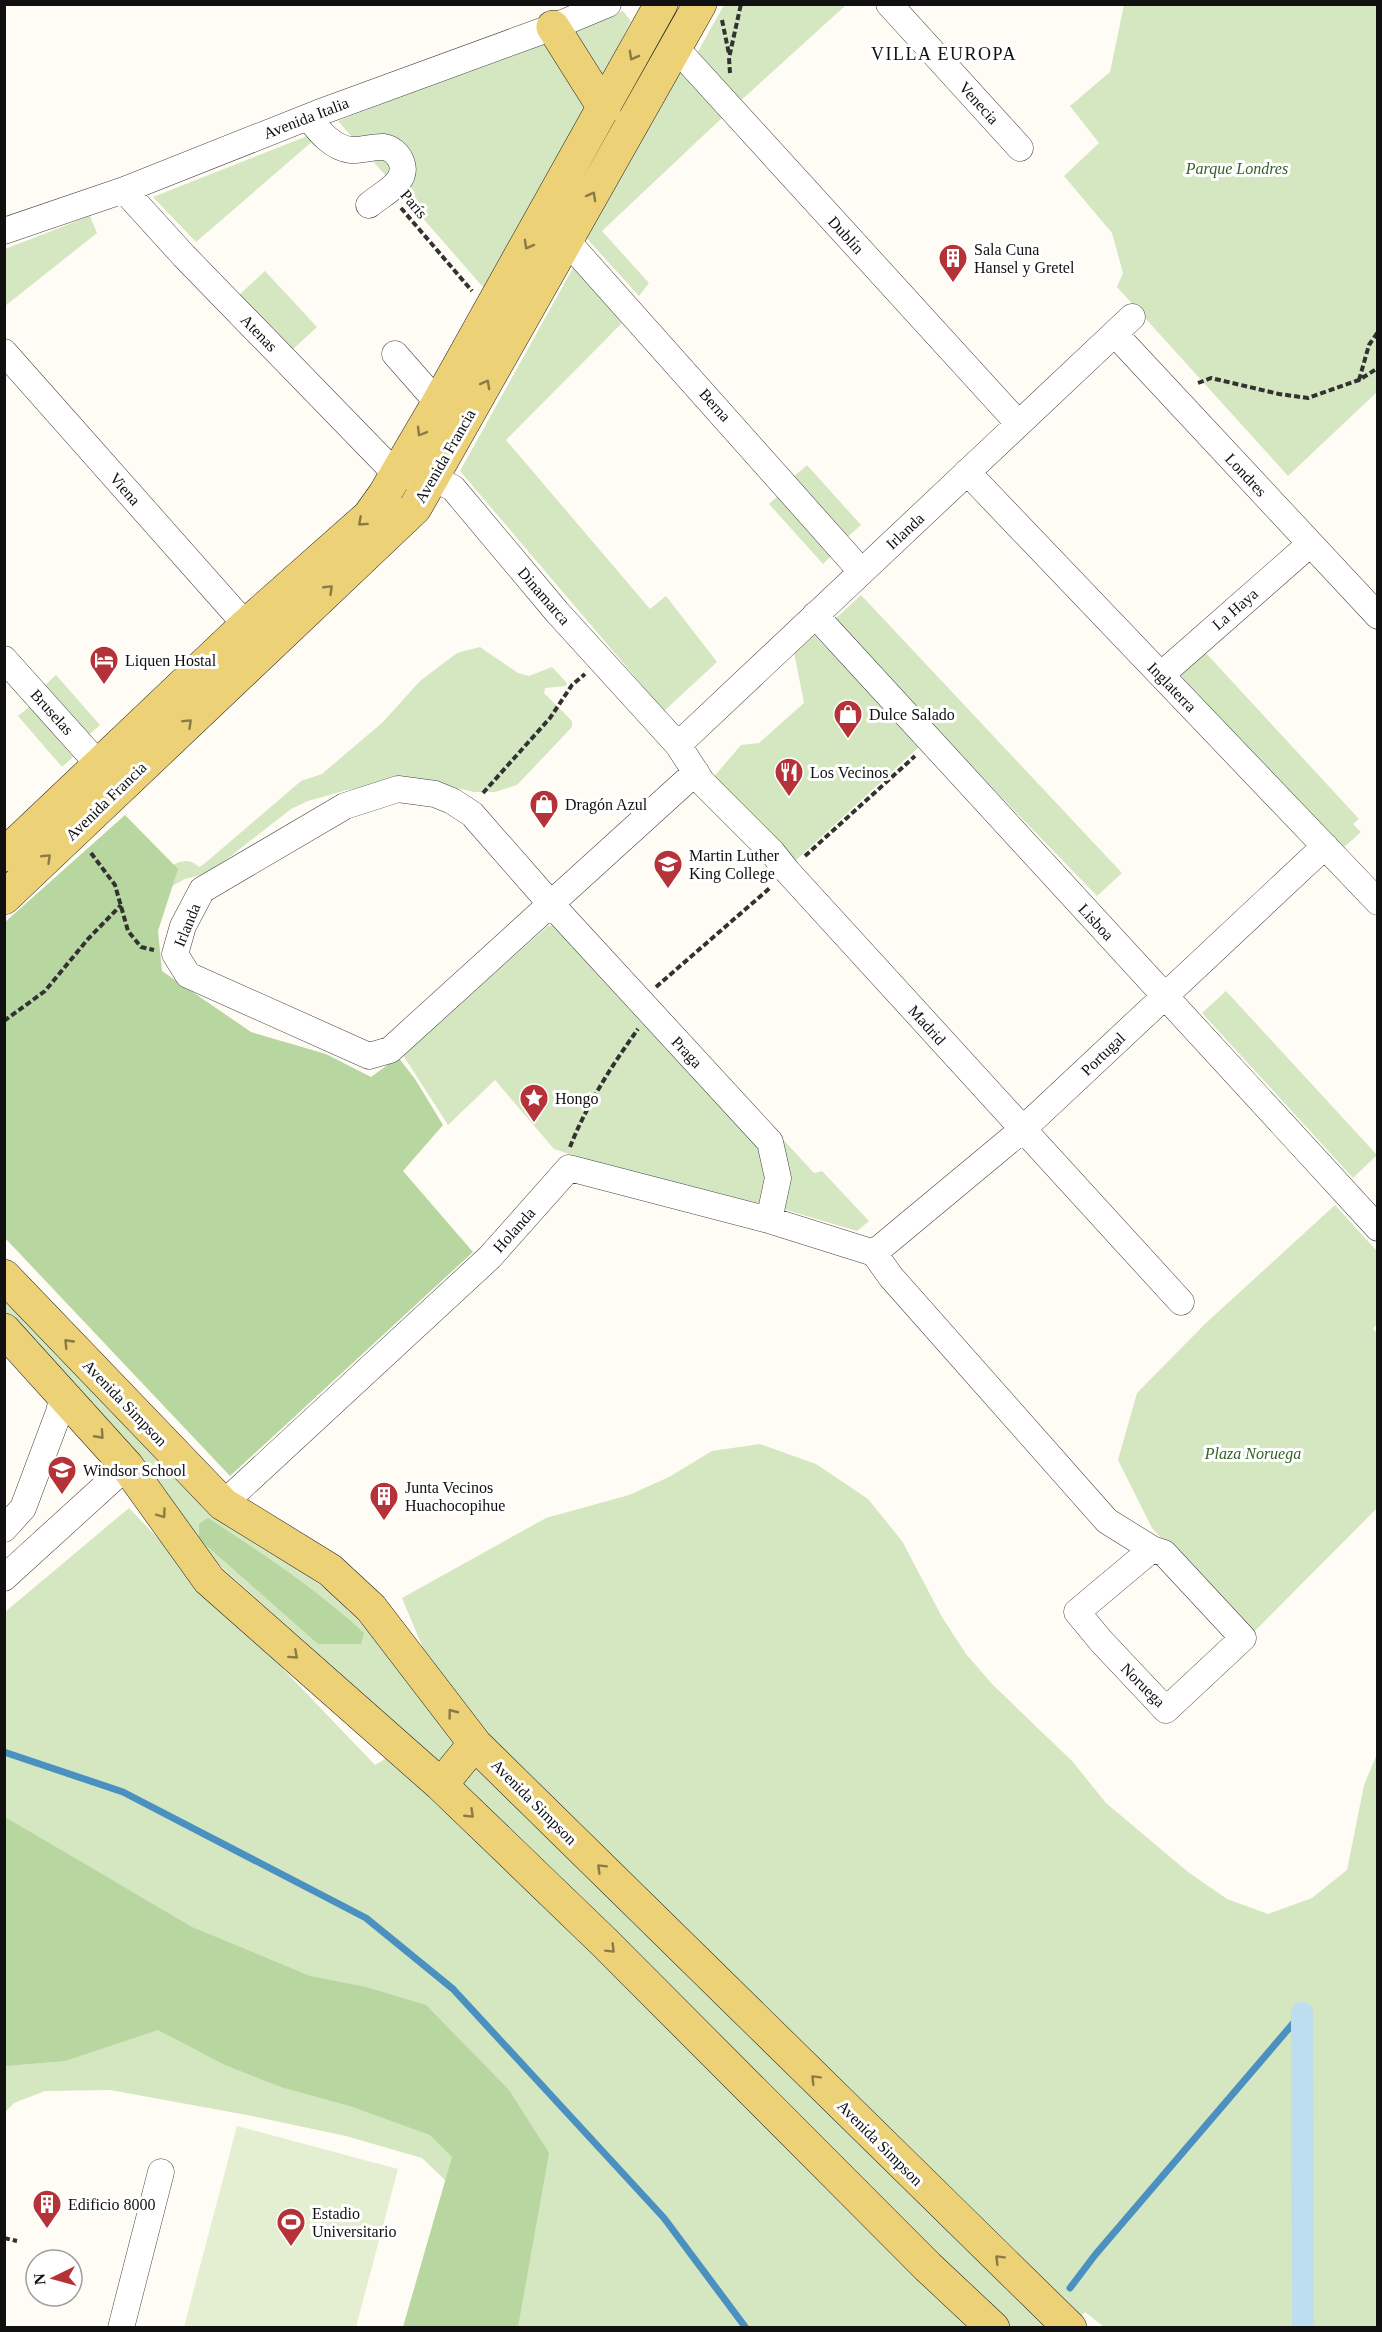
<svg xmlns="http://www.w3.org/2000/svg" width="1382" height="2332" viewBox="0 0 1382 2332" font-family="'Times New Roman',serif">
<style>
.green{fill:#d4e7c0}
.forest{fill:#b8d6a0}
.pitch{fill:#e4efd1}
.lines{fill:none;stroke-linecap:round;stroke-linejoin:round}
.stream{stroke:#4a91c2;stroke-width:7}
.canal{stroke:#bdddf1;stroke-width:22}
.minor-casing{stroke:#434343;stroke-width:27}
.major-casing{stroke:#212121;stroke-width:34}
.path{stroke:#323232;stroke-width:4;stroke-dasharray:6 3;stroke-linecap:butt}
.minor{stroke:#fff;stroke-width:26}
.major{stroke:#edd176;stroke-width:33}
.oneway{stroke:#8a7a48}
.labels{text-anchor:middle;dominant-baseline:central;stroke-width:6;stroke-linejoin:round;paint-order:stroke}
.street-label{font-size:16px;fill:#101010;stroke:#fff}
.park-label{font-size:16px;font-style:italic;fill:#326325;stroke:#fff}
.poi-label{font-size:16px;fill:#101010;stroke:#fff;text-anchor:start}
.neighbourhood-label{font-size:18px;letter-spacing:1.5px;fill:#101010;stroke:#fff}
</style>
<rect width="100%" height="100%" fill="#fefcf5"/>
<path class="green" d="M724,5H846L736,105L696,55Z
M1124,5H1377V392L1288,476L1117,287L1123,273L1112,233L1064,176L1099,143L1070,106L1110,72Z
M623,11L631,21L489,294L338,121Z
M674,70L684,73L724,116L602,231L649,283L639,296L580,231Z
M310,135L314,140L196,242L153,197Z
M90,216L97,233L5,306V249Z
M574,266L622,323L506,440L650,609L666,596L717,662L664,711L460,471Z
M265,271L317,327L290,352L238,296Z
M807,465L861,525L845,539L791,479Z
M780,494L833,554L823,564L769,504Z
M861,595L1122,873L1097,896L832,622Z
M813,634L921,745L795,861L712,779L741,745L759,743L804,703L794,652Z
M480,647L518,673L529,676L552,667L567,683L566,686L545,688L544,693L572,721V727L517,785L495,792H474L435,783L406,780L347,790L308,801L291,809L209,873L185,879L159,893L4,1150L156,877C171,867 183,853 199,867L204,864L301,781L322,774L383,722L420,681L457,653Z
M1205,652L1359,819L1353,824L1361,832L1341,850L1180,675Z
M56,675L100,725L83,740L39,691Z
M30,706L73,757L62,767L18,716Z
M557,925L765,1148L771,1166L761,1204L594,1162L554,1149L495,1080L448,1125L403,1055L548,926Z
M1226,991L1377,1155L1353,1178L1202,1013Z
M652,997L814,1173L822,1171L869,1221L857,1231L783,1209L785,1179Z
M1335,1205L1377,1251V1324L1373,1329L1378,1334L1377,1508L1251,1635L1152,1528L1118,1460L1137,1393L1206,1323Z
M5,1287L262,1543L327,1590L376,1637L425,1653L402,1598L546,1518L629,1495L669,1477L712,1451L760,1444L816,1464L868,1499L902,1541L942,1617L966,1654L993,1685L1072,1761L1106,1803L1188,1872L1227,1899L1268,1914L1312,1898L1347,1870L1364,1785L1377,1754V2327H1104L1085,2312L1071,2328L424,2327L448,2183L422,2158L346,2136L247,2115L110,2090L45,2091L14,2103L5,2112V1612L129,1508L375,1765L415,1741L196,1544L134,1454L5,1311Z"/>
<path class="forest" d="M125,815L178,869L158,931L162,971L251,1032L326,1054L371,1077L398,1057L415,1079L443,1125L403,1171L473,1252L230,1476L5,1238L4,923Z
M208,1518C262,1553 316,1589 364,1633L361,1644H318L199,1539V1524Z
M5,1817L192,1927L310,1976L366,1987L426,2005L509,2090L549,2153L518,2327H403L452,2157L430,2135L353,2107L281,2087L225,2065L158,2030L65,2061L5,2066Z"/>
<path class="pitch" d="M237,2126L398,2169L356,2327H184Z"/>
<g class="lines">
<path class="stream" d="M4,1752L123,1792L366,1918L453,1989L664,2218L746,2328
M1070,2288L1095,2255L1302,2013"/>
<path class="canal" d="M1302,2013L1303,2328"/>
<g class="minor-casing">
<path id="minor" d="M889,4L1020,148
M675,47L1018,423
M308,117C319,131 332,148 351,150C362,151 373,146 384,147C391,148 398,154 401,161C410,182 383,193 369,205
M124,190L184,256L397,475L433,478L453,488L557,612L678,745L702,782L772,852L788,872L1181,1302
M4,231L124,190L318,113L553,27L608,4
M567,241L861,571
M1115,334L1378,616
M4,352L246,625
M395,354L438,403
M967,472L1378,902
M815,615L1378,1228
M4,659L100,766
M1161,675L1310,544
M678,745L1132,317
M696,772L390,1050L369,1056L188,975L175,954L183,926L202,890L345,806L398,789L435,794L452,801L472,814L550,903L770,1142L778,1178L769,1220
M874,1253L891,1277L1107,1521L1152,1549L1077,1612L1101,1641L1166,1710L1243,1638L1164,1553L1152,1549
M874,1253L1022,1130L1325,846
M223,1504L490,1257L569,1168L769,1220L874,1253
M4,1529L23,1508L59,1412L63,1394
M4,1578L127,1466
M121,2328L161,2172"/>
</g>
<g class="major-casing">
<path id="major" d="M553,27L604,108
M4,855L246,625L369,516L384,495L438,403L661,4
M4,898L415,508L700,4
M4,1276L223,1504L330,1570L371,1608L476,1745L1070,2328
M4,1330L127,1466L209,1580L441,1785L604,1942L928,2267L993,2328
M441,1785L467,1753L476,1745"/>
</g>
<path class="path" d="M722,20L729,54
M730,73L729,58L741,4
M401,208L472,291
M1359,380L1369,345L1378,332
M1198,383L1211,378L1279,394L1308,398L1359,380L1378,368
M483,793L550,718L572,685L585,674
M91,853L115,885L128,931L141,947L154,950
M805,856L915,756
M656,987L771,887
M4,1021L45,991L88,939L121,905
M570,1147C586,1106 612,1065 638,1029
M4,2238L17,2241"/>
<use href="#minor" class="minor"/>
<use href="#major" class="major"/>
</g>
<defs><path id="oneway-chevron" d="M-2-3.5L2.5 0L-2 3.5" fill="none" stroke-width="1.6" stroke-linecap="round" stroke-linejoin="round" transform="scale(1.5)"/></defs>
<g class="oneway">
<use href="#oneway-chevron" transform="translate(633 56) rotate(119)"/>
<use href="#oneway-chevron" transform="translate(592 196) rotate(-61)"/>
<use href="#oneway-chevron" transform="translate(528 245) rotate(119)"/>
<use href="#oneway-chevron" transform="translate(486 384) rotate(-61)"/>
<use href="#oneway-chevron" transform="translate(421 432) rotate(120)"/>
<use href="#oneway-chevron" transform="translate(362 522) rotate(138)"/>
<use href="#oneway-chevron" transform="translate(329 589) rotate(-44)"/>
<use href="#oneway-chevron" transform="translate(188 723) rotate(-44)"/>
<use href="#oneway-chevron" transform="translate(47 858) rotate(-44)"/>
<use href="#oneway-chevron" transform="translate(68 1343) rotate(-134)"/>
<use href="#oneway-chevron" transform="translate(100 1435) rotate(48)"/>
<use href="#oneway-chevron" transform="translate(162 1514) rotate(54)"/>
<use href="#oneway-chevron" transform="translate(294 1655) rotate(42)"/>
<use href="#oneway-chevron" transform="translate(452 1713) rotate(-127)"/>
<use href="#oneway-chevron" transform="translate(470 1814) rotate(44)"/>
<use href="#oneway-chevron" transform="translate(601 1868) rotate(-135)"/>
<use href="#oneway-chevron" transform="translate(611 1949) rotate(45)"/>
<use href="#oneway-chevron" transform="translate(815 2079) rotate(-135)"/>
<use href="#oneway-chevron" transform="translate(999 2259) rotate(-135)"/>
</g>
<defs>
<g id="building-pin" transform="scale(1.5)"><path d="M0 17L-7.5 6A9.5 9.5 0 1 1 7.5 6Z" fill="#b53338" stroke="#fff"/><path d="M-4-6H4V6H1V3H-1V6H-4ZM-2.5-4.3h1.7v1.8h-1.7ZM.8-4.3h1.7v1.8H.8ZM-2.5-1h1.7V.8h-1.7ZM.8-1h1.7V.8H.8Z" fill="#fff"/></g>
<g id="hotel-pin" transform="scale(1.5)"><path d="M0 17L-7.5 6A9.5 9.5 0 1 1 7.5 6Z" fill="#b53338" stroke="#fff"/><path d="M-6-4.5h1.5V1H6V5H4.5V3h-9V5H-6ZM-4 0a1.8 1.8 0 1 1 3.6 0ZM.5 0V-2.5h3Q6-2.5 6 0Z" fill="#fff"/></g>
<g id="shop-pin" transform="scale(1.5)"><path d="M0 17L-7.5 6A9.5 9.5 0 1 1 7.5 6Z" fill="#b53338" stroke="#fff"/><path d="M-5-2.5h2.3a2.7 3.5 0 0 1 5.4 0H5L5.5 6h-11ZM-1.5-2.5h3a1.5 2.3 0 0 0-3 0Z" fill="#fff"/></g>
<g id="restaurant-pin" transform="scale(1.5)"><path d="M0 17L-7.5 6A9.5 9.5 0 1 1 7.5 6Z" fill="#b53338" stroke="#fff"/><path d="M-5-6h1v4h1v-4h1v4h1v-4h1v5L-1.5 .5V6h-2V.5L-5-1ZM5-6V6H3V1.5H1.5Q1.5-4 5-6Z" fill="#fff"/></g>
<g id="school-pin" transform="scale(1.5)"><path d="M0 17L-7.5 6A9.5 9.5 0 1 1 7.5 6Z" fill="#b53338" stroke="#fff"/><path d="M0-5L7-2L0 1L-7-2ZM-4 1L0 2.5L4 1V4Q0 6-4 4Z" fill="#fff"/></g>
<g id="sight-pin" transform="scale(1.5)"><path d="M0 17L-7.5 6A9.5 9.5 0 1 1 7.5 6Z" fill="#b53338" stroke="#fff"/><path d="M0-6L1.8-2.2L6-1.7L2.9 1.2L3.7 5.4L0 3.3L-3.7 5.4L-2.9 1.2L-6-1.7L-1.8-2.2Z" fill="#fff"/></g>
<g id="stadium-pin" transform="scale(1.5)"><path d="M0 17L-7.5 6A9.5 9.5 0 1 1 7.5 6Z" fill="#b53338" stroke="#fff"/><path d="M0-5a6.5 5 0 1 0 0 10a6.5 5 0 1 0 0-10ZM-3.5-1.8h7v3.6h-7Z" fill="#fff"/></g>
</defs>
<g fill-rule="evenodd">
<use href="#building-pin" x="953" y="258"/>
<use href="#hotel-pin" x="104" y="660"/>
<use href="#shop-pin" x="848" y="714"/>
<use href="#restaurant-pin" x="789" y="772"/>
<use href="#shop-pin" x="544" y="804"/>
<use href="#school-pin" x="668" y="864"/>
<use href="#sight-pin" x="534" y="1098"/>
<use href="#school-pin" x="62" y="1470"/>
<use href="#building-pin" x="384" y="1496"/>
<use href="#building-pin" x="47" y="2204"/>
<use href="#stadium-pin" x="291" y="2222"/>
</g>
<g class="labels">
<g class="street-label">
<text transform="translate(979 103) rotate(48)">Venecia</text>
<text transform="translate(306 118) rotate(-21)">Avenida Italia</text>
<text transform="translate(414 204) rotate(50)">París</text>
<text transform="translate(846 235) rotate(48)">Dublín</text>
<text transform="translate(259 333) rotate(46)">Atenas</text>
<text transform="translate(715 405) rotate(48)">Berna</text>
<text transform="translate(445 456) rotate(-60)">Avenida Francia</text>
<text transform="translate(1246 475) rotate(47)">Londres</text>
<text transform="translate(125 489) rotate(49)">Viena</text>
<text transform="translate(905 531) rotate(-43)">Irlanda</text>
<text transform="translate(544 596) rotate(49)">Dinamarca</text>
<text transform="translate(1235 609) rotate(-41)">La Haya</text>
<text transform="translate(1172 687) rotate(46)">Inglaterra</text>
<text transform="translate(52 712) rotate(48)">Bruselas</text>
<text transform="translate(106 801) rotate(-44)">Avenida Francia</text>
<text transform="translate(1096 922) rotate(47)">Lisboa</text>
<text transform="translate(187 925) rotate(-68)">Irlanda</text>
<text transform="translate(927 1025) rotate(48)">Madrid</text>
<text transform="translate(687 1052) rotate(47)">Praga</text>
<text transform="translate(1103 1054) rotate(-44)">Portugal</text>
<text transform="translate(514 1230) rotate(-48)">Holanda</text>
<text transform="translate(125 1403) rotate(46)">Avenida Simpson</text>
<text transform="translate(1143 1685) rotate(45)">Noruega</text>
<text transform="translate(534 1802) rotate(45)">Avenida Simpson</text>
<text transform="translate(880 2143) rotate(45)">Avenida Simpson</text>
</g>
<g class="park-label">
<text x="1237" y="168">Parque Londres</text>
<text x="1253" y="1453">Plaza Noruega</text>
</g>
<g class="poi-label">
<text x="974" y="249">Sala Cuna<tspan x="974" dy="18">Hansel y Gretel</tspan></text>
<text x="125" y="660">Liquen Hostal</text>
<text x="869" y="714">Dulce Salado</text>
<text x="810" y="772">Los Vecinos</text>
<text x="565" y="804">Dragón Azul</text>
<text x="689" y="855">Martin Luther<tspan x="689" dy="18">King College</tspan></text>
<text x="555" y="1098">Hongo</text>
<text x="83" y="1470">Windsor School</text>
<text x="405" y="1487">Junta Vecinos<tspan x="405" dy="18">Huachocopihue</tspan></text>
<text x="68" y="2204">Edificio 8000</text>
<text x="312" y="2213">Estadio<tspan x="312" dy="18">Universitario</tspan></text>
</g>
<g class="neighbourhood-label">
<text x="944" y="54">VILLA EUROPA</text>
</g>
</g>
<rect width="1382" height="2332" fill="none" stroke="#101010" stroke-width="12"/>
<g transform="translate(54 2278) rotate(265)"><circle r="28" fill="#ffffff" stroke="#9f9f9f" stroke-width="1.5"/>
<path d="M0-4.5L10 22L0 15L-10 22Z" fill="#b53338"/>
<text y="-9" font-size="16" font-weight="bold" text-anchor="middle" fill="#101010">N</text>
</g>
</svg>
